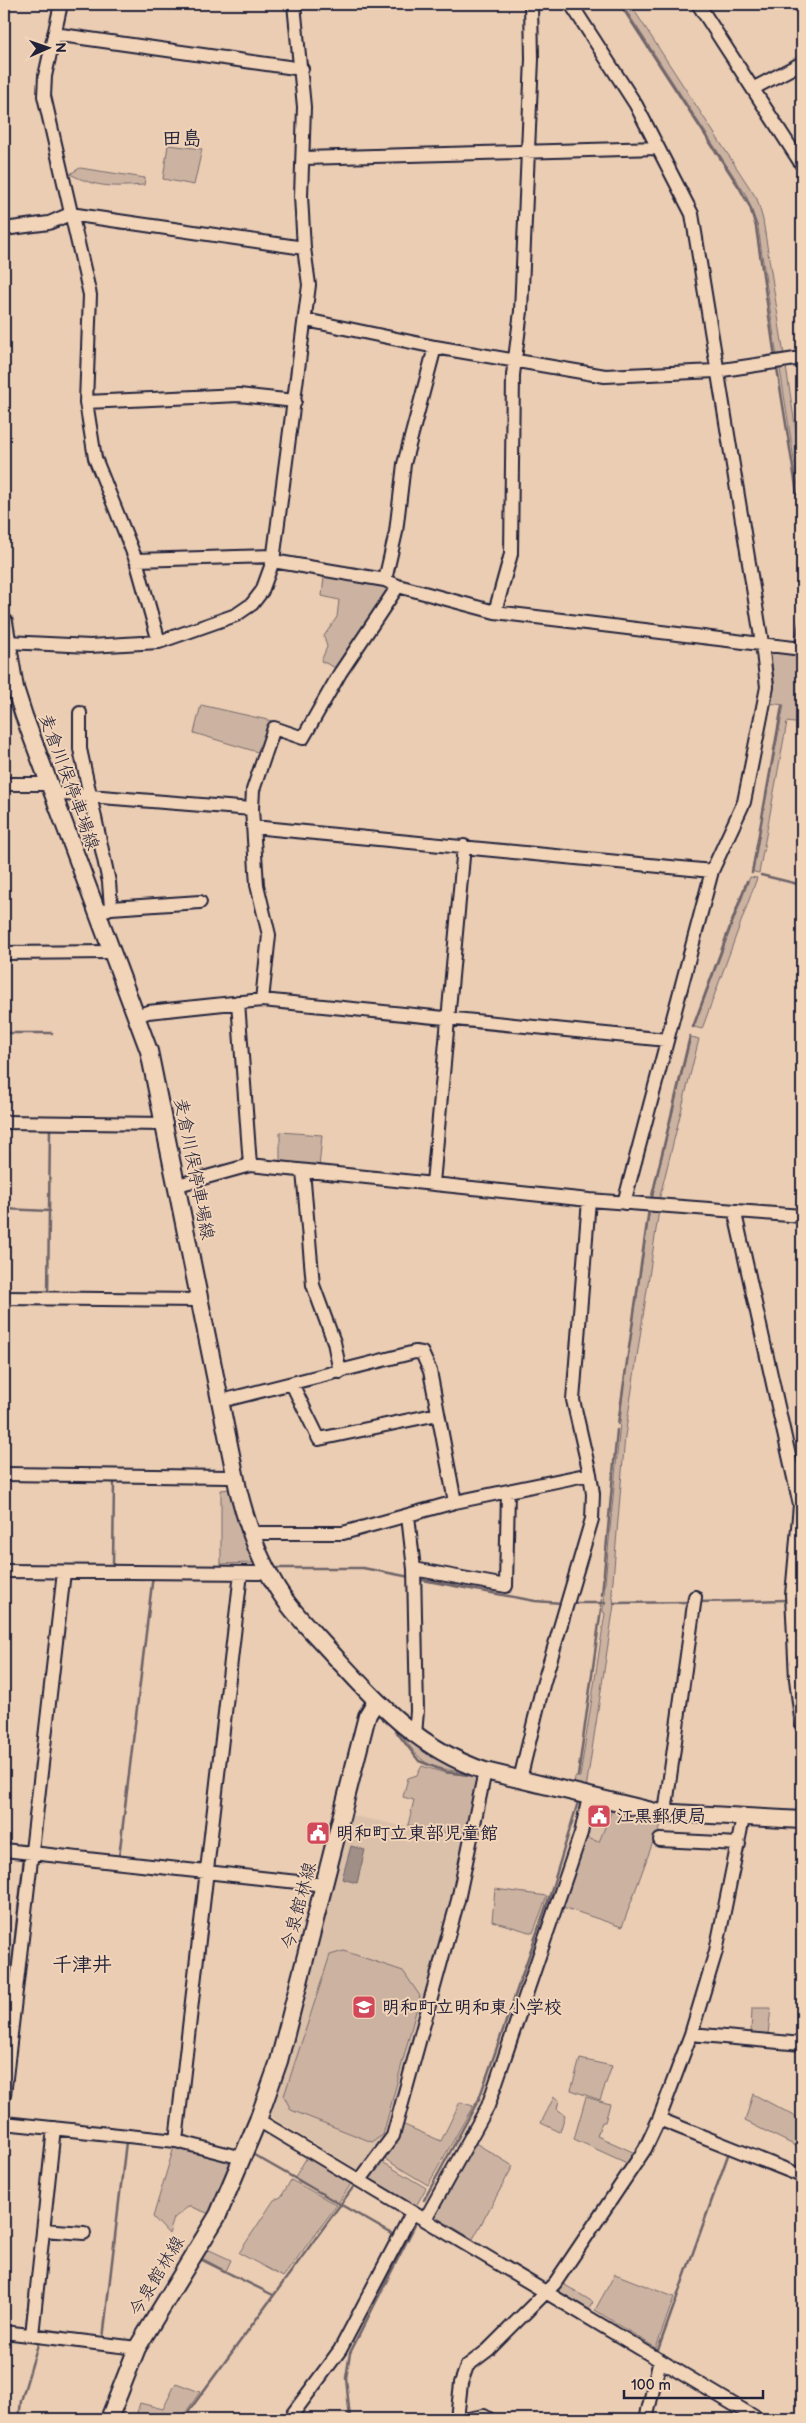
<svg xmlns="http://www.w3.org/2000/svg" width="806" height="2423" viewBox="0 0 806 2423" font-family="'Balsamiq Sans','Klee One',sans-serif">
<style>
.built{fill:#dbc0aa}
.green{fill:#ccb3a1;stroke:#776a6e}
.water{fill:#a08f86;stroke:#6e6368}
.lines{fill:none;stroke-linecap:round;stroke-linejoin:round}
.stream{stroke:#6e6368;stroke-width:2.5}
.minor-casing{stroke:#22223b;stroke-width:16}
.major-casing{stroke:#22223b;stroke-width:20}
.minor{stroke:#f2d4b8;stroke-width:12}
.major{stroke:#f2d4b8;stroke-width:16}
.labels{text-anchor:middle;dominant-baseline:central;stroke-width:4;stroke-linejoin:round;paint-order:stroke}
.street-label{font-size:18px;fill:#22223b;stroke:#f2d4b8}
.poi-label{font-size:18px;font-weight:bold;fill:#22223b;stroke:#f2d4b8;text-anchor:start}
.quarter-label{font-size:20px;font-weight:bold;fill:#22223b;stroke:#f2d4b8}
</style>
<rect width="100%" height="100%" fill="#eacdb3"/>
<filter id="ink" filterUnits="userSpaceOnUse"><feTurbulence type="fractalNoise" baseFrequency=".02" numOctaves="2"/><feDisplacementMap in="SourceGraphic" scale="10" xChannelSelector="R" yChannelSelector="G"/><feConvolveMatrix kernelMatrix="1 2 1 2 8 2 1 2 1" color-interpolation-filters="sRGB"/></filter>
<g filter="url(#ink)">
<path class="built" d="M591,1804L612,1810L599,1843L584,1837Z
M349,1815L466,1839L454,1898L389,2133L362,2169H357L273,2118L269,2107L285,2066L320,1935Z"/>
<path class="green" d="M622,4H630L757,199L763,220L784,355L777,357L758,227L746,195Z
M168,145L202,149L194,185L163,179Z
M80,168L145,178L144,185C114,187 97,188 70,174Z
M786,367L802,470V511L780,369Z
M284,565L389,587L336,668L321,661L327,647L324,636L337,617L339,600L322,596L324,577L283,570Z
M769,650L802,653V724L787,722L759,873L754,872L752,869L784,705L768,703C779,690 772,666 769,650Z
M201,705L272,721L261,753L194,733Z
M750,877L757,878L702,1029L694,1027Z
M691,1037L699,1039L659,1200L652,1199Z
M280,1132L322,1135L319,1168L280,1164Z
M650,1209L659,1210L625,1436L612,1592L614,1605L586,1789L574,1786L575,1777H580L605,1613L603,1612V1606L605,1605L604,1594L623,1391Z
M231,1489L238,1517L254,1563L221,1564V1490Z
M398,1729L479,1776L468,1838L408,1825L414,1800L403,1797L408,1778L417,1775L422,1766L445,1773L477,1776C429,1764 427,1774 398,1729Z
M612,1810L662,1820L656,1842H653L622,1927L560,1906L584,1837L599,1842Z
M495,1889L547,1896L533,1933L492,1921Z
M344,1951L403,1971L420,1996L383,2135L372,2142L291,2110L284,2096L330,1955Z
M752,2008H771L768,2034L751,2033Z
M580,2059L612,2066L600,2100L571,2090Z
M753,2094L802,2120L800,2148L745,2121Z
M554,2097L559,2100L557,2109L565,2115L560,2132L541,2123Z
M586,2097L610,2104L605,2122H602L597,2136L635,2153L629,2164L574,2139Z
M460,2102L473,2106L428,2185L383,2158L402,2124L441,2141Z
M472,2141L513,2166L473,2239L432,2215Z
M176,2146L232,2159L234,2162L210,2214L189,2206L174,2218L169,2234L153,2217L174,2147Z
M307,2157L351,2184L338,2203L295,2177Z
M379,2160L426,2188L416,2206L368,2177Z
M291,2180L337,2205L283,2277L239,2253L274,2200L281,2197Z
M203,2247L231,2260L226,2271L198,2256Z
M615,2274L674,2297L656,2348L595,2310Z
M560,2282L593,2302L589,2309L559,2292L558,2284Z
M176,2383L200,2392L181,2419H135L140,2403L163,2409Z"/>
<path class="water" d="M351,1846L365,1850L357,1883L342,1879Z"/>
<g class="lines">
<path class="stream" d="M620,4L739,187L750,207L756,227L775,357
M777,368L802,524
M795,642L802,611
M752,873L782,706
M761,875L802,885
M693,1027L747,881
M4,1033H52
M651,1200L690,1036
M4,1209L50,1211
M48,1295L50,1127
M618,1424L649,1209
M4,1565L142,1566
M113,1565L114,1481
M273,1568H363L410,1577
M417,1579L535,1601L562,1603
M602,1595L617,1430
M698,1602L787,1600
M572,1603H605
M614,1603L690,1602
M601,1606L602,1600
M392,1726L419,1761L447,1772L476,1776
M578,1776L601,1609
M119,1857L153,1575
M4,2036L24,1857
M254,2155L394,2235
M424,2200L479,2099L550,1895L578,1802
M198,2258L273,2295
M26,2329L29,2299
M39,2329L63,2332
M103,2339L126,2142
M658,2350L728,2155
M19,2419L21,2401L39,2341
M183,2419L354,2186
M350,2419L346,2378L350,2353L415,2225"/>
<g class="minor-casing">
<path id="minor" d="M61,4L45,76L44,96L90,295L86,402L95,458L136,560L159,642
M571,4L636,105L692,214L762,643L767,687L744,802L712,871L624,1203
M698,4L802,165
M54,34L302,69
M754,88L802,63
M304,158L658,148
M4,229L49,223L70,214L304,248
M306,320L435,347L605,376L716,371L802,358
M86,402L239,395L295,401
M136,560L273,556
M273,561L385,580L398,586L495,612L802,649
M385,580L396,532L404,464L435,347
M495,612L511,554L513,375L521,311L532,59L531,4
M7,642L90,646L159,642L236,615L252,604L262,591L273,561L309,285L304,248L301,196L304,107L294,4
M80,713V749L109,882L111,908
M4,784H48
M53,798L64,794L252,809L257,885L269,935L262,1000
M252,809L253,790L274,728L303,738L340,673L398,586
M253,827L712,871
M103,911L111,908L200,902
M4,953L112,952
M238,1002L250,1165
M136,1016L148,1012L262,1000L667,1040
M4,1122L166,1124
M303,1171L313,1285L334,1342L340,1372
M433,1183L464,846
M178,1185L250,1165L589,1200L802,1216
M737,1211L736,1218L800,1505L792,1595L796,1679L802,1726
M4,1298L199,1300
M292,1384L319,1439L438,1414
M221,1401L415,1352L422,1353L430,1371L455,1502
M4,1474L228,1477L235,1475
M408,1516L414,1569L417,1711L415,1735
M251,1533H343L455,1502L590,1474
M414,1569L506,1586L508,1491
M4,1571L259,1573L267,1571
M520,1779L543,1685L592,1519L593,1494L590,1474L573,1400L589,1200
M665,1813L695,1597
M660,1840L739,1844
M4,1850L325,1885
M691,2034L802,2044
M4,2095L64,1572
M659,2119L802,2176
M258,2120L758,2419
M4,2123L176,2141L242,2158
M176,2141L241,1573
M360,2180L393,2136L458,1900L485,1771
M425,2220L488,2106L581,1833L589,1797
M43,2230L84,2233
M4,2332L137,2348
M32,2335L54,2128
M289,2419L340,2350L412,2213
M457,2419L461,2383L467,2366L488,2350L555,2283L645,2149L659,2119L691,2034L716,1951L743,1818
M468,2419L484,2416L489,2419
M646,2419L660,2360"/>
</g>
<g class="major-casing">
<path id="major" d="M4,622L15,688L24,716L149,1051L238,1489C246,1521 256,1553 273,1581C287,1607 309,1628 328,1649C376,1701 416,1748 485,1771L656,1812L802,1820
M109,2419L137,2348L218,2215L258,2120L279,2061L367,1716L376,1701"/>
</g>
<use href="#minor" class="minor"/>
<use href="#major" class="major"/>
</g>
</g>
<defs>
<g id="civic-square" transform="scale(1.25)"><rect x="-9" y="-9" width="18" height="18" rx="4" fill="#d1495b" stroke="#f2d4b8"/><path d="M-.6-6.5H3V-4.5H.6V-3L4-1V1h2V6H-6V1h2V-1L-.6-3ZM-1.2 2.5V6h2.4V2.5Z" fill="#fff"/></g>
<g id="school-square" transform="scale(1.25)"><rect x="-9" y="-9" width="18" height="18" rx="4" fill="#d1495b" stroke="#f2d4b8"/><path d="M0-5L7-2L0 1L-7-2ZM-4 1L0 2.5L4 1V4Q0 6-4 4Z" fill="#fff"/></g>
</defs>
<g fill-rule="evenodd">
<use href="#civic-square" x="599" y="1816"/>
<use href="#civic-square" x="318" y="1833"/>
<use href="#school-square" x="364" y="2007"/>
</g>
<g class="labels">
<g class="street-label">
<text transform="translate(69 782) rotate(70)">麦倉川俣停車場線</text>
<text transform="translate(194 1169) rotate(79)">麦倉川俣停車場線</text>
<text transform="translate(299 1906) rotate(-75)">今泉館林線</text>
<text transform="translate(157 2276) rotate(-59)">今泉館林線</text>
</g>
<g class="poi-label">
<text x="616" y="1816">江黒郵便局</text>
<text x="336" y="1833">明和町立東部児童館</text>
<text x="382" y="2007">明和町立明和東小学校</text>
</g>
<g class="quarter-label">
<text x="182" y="139">田島</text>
<text x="82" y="1965">千津井</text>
</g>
</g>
<rect width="806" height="2423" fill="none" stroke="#f2d4b8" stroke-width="20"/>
<rect x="10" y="10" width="786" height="2403" fill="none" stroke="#22223b" stroke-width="2" filter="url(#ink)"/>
<g transform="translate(48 48) rotate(88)" stroke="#f2d4b8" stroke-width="4" paint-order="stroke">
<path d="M0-4L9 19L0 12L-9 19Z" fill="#22223b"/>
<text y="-8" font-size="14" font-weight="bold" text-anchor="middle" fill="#22223b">N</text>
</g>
<path d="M624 2390v8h139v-8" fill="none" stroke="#22223b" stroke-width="2.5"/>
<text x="631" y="2390" font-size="15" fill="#22223b" stroke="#f2d4b8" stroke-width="4" paint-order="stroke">100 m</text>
</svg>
